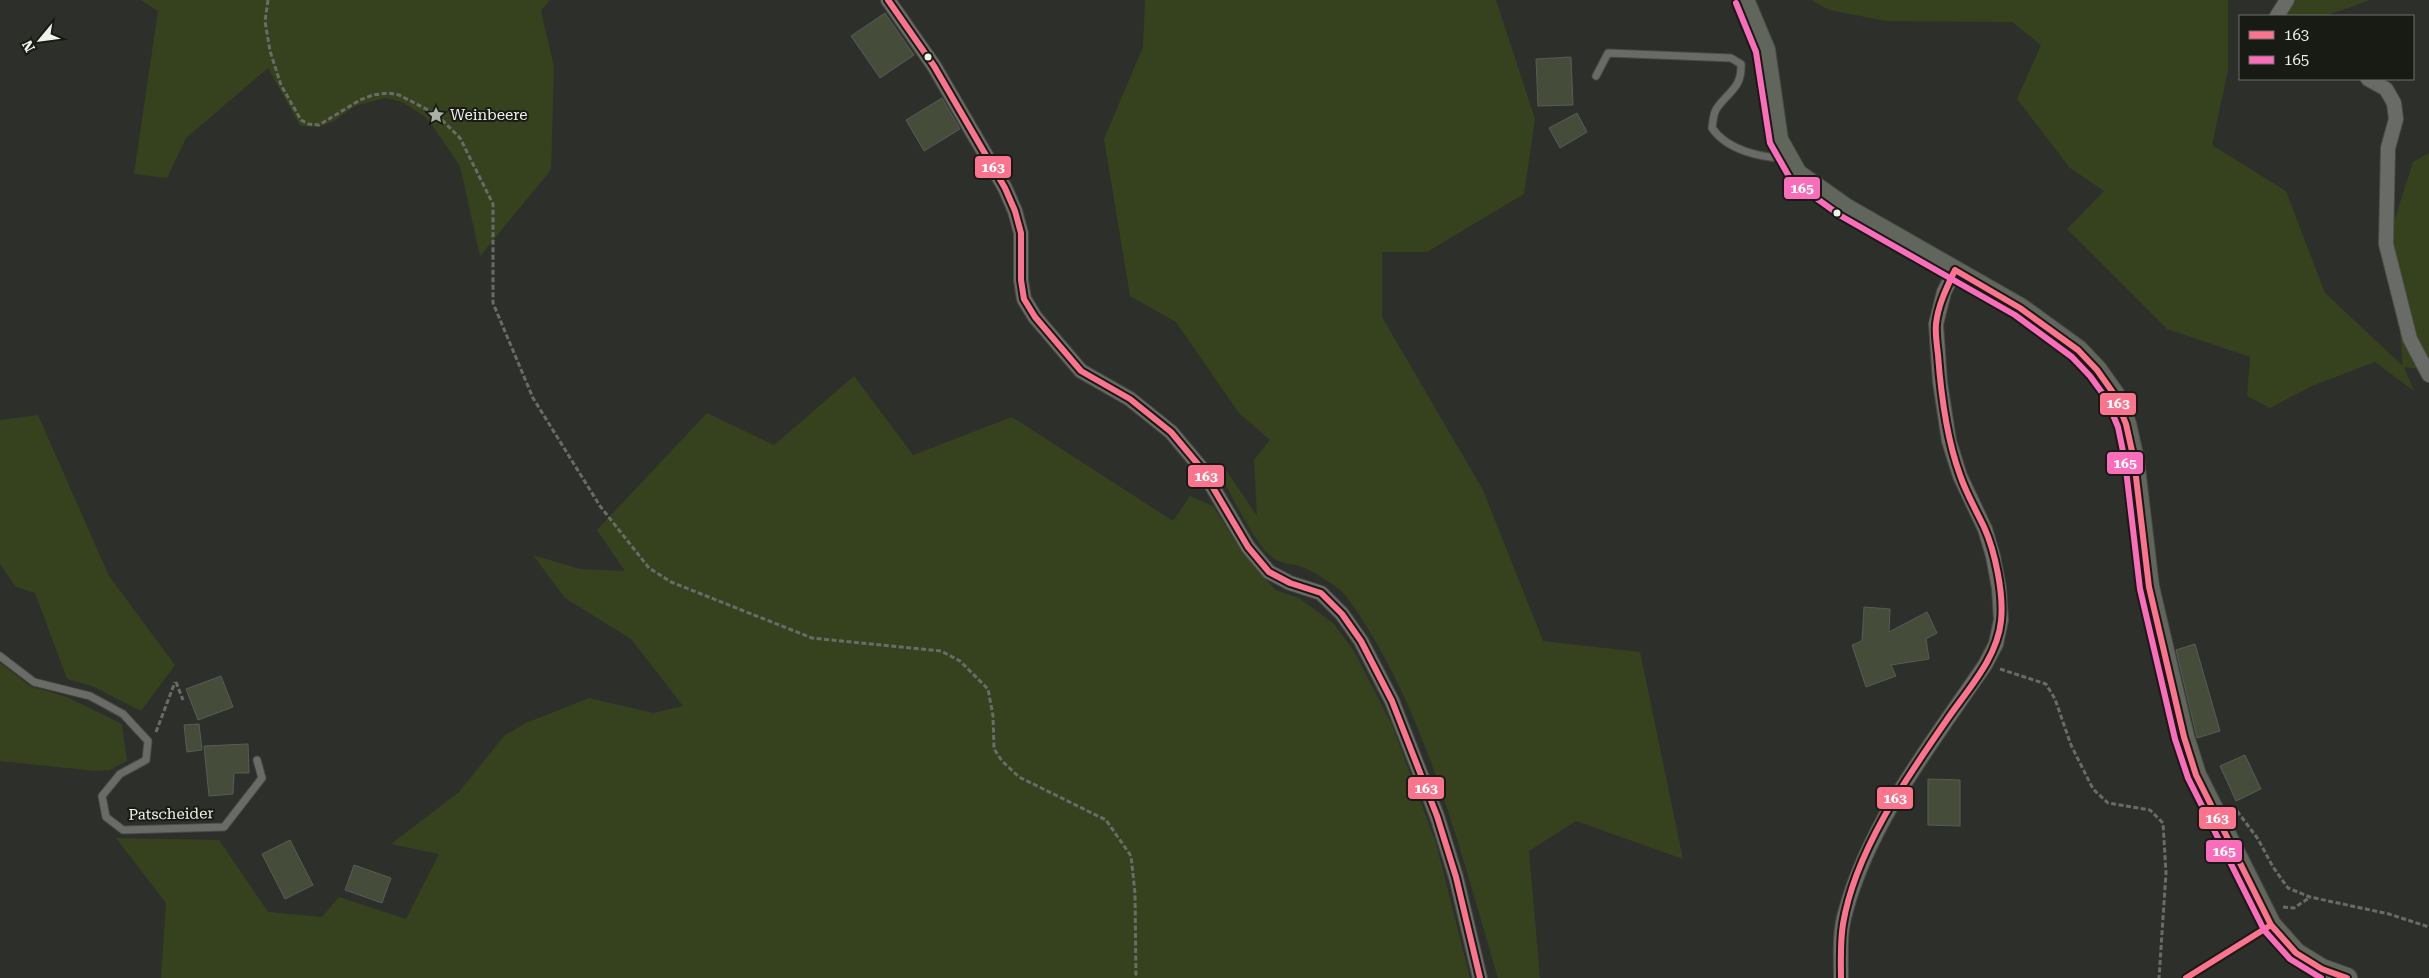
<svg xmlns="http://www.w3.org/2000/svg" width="2429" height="978" viewBox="0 0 2429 978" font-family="'Roboto Serif',serif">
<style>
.green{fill:#35421d}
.building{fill:#464c3a;stroke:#595b56}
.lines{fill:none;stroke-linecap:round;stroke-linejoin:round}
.lane-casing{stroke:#494c46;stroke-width:9}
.street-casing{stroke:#494c46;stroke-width:16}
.secondary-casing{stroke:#494c46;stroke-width:22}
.path{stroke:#696c66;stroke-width:3;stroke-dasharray:5 2.5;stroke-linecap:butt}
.lane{stroke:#696c66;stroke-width:7}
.street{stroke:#696c66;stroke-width:14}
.secondary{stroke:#61665d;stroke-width:20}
.bus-1-casing{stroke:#181b14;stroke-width:10}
.bus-2-casing{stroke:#181b14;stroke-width:10}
.bus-1{stroke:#fc738d;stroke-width:6}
.bus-2{stroke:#fb6dba;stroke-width:6}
.bus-dot{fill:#eff3ea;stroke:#181b14;stroke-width:2}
.labels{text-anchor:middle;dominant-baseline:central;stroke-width:4;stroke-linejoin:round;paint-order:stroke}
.poi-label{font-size:15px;fill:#eff3ea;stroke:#181b14;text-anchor:start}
.street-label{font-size:15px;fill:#eff3ea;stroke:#181b14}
.line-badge{stroke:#181b14;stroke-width:2}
.badge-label{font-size:14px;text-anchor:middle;font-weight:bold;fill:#fff}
</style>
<rect width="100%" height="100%" fill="#2d302a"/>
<path class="green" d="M141,0H550L541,11L554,67L551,170L480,256L460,166L432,125L424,116L402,102L385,98L355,106L334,121L318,127L300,126L268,68L186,138L167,178L134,174L158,11Z
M1145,0H1496L1535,119L1524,194L1427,252H1382V317L1483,490L1543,641L1640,652L1683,859L1576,821L1529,851L1540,978H1498C1460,851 1425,704 1346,596C1341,588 1315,573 1305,568C1296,564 1281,564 1273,558C1254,544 1231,493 1218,471L1224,467L1257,516L1254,460L1270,440L1239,413L1176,322L1130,296L1104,139L1143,47Z
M1811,0H2228V70L2212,145L2286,191L2325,293L2403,366L2391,231L2413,162L2429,153V370L2404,367L2414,391L2375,362L2312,386L2270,408L2247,396L2250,357L2167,329L2067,229L2104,191L2070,168L2017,99L2041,45L2012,22L1886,21L1829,10Z
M2293,0H2370L2325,16H2283Z
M854,376L913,455L1012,417L1173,521L1190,496L1213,506L1240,549L1275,590L1299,598L1333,623L1354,651L1392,725L1436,843L1470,978H161L166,903L116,838L219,840L268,912L322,917L339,897L406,919L439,854L391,844L459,792L504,736L526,723L589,698L653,713L683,706L631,639L565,598L533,555L580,569L625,571L597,530L707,413L774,445Z
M38,415L109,576L175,665L141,711L92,686L67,679L35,593L16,587L0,564V420Z
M0,663L30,686L67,697L122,724L127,761L109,770L96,771L0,761Z"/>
<path class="building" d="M885,13L914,55L880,78L851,36Z
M1571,57L1573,105L1538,106L1536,59Z
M942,98L960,129L924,151L906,120Z
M1577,113L1587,132L1560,148L1549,128Z
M1864,607L1890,609L1889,632L1927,612L1937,633L1926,639L1929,659L1891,665L1896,676L1866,687L1852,645L1862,641Z
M2195,644L2220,731L2197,738L2176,650Z
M221,676L233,707L198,720L186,689Z
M199,724L202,750L187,752L184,725Z
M248,744L249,773H234L233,794L209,796L204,746Z
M2245,755L2261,789L2236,801L2220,766Z
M1928,779L1960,780V826L1928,825Z
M290,840L313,885L285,899L262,854Z
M354,865L391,878L382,903L345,890Z"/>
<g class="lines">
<g class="lane-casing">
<path id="lane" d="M1596,76L1608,53L1731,58L1741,64C1742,88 1729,91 1717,108C1713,113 1713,122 1712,128C1727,150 1761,158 1786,158
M0,656L34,682L90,696L123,714L148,741L146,760L120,774L102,796L106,817L123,830L224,827L262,778L257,760
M2186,978L2270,925"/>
</g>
<g class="street-casing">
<path id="street" d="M888,0L934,66L1005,188L1015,211L1021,233V280L1024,299L1035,317L1081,371L1130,399L1171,432L1202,469L1248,547L1269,572L1290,583L1321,593L1342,614L1361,641L1392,701L1437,816L1456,877L1480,978
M2277,16L2287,0
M2368,79L2386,89L2394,103L2396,119L2388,148L2386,244L2410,339L2429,375
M1841,978C1841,955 1839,932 1846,910C1870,821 1934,740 1985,665L1996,644L2001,620L1999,588L1993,556L1985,529L1960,476L1949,441L1940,382L1936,324L1944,292L1955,270"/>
</g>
<g class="secondary-casing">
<path id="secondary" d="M1744,0L1765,50L1778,140L1797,174L1845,208L2020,308L2078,350L2097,370L2114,394L2126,424L2134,460L2149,587L2184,737L2196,775L2271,925L2296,953L2322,969L2347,978"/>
</g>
<path class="path" d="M268,0L265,21L270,51L281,85L301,120L308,124L319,125L360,100L373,95L388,93L399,95L436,114L460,138L493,204V303L533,398L600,506L649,568L671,582L812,638L941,651L960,661L988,689L993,716L994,749L1002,761L1019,777L1106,820L1131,856L1135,893L1136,978
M2000,669L2046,684L2055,699L2071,745L2093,789L2108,803L2150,810L2163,823L2166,873L2159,978
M176,682L183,700
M156,732L175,682
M2237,811L2258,839L2273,867L2288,888L2310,897L2389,914L2429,927
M2283,907L2294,908L2309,898"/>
<use href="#lane" class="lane"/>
<use href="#street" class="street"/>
<use href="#secondary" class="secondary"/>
<g class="bus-1-casing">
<path id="bus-1" d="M888,0L934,66L1005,188L1015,211L1021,233V280L1024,299L1035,317L1081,371L1130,399L1171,432L1202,469L1248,547L1269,572L1290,583L1321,593L1342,614L1361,641L1392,701L1437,816L1456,877L1480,978
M1955,270L2020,308L2078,350L2097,370L2114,394L2126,424L2134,460L2149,587L2184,737L2196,775L2271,925L2296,953L2322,969L2347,978
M1841,978C1841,960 1840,942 1843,924C1855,852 1905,780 1946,721C1967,690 1997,659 2001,621C2004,594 1995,551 1984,527C1976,510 1966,493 1960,475C1946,437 1941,395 1938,355C1937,345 1935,334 1936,324C1938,305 1947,287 1955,270
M2186,978L2271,925"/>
</g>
<g class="bus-2-casing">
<path id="bus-2" d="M1736,3L1756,52L1770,143L1791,180L1841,216L2015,315L2072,357L2090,376L2106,398L2118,427L2125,461L2140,589L2175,739L2188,778L2264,930L2290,959L2321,978"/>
</g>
<use href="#bus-1" class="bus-1"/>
<use href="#bus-2" class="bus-2"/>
</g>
<defs>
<g id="sight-bare" transform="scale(1.35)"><path d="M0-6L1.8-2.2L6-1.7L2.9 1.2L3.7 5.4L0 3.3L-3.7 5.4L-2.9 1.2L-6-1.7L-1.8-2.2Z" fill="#abafa7" stroke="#181b14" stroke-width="2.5" paint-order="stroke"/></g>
</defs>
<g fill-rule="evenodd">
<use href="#sight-bare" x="436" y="115"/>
</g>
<g class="bus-dot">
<circle cx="928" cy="57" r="4.5"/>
<circle cx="1837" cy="213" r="4.5"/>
</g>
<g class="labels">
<g class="poi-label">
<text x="450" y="115">Weinbeere</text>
</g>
<g class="street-label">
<text transform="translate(171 814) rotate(-1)">Patscheider</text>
</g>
</g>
<g class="line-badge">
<rect x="974" y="155" width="38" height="24" rx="5" fill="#fc738d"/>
<rect x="1783" y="176" width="38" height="24" rx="5" fill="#fb6dba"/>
<rect x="2099" y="392" width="38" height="24" rx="5" fill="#fc738d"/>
<rect x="2106" y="451" width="38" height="24" rx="5" fill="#fb6dba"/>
<rect x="1187" y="464" width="38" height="24" rx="5" fill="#fc738d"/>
<rect x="1407" y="776" width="38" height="24" rx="5" fill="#fc738d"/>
<rect x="1876" y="786" width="38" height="24" rx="5" fill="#fc738d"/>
<rect x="2198" y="806" width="39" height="24" rx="5" fill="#fc738d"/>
<rect x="2205" y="839" width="38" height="24" rx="5" fill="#fb6dba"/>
</g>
<g class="badge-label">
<text x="993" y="172">163</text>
<text x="1802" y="193">165</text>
<text x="2118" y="408">163</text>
<text x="2125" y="468">165</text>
<text x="1206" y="481">163</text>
<text x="1426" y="793">163</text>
<text x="1895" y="803">163</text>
<text x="2217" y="823">163</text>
<text x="2224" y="856">165</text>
</g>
<rect x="2239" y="15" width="175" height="65" fill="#181b14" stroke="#6e716a"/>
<rect x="2249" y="31" width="25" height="8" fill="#fc738d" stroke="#6e716a"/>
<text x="2284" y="40" font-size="15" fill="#eff3ea">163</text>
<rect x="2249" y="56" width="25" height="8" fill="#fb6dba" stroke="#6e716a"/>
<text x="2284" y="65" font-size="15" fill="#eff3ea">165</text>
<g transform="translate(40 40) rotate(241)" stroke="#181b14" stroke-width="4" paint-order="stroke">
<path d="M0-4L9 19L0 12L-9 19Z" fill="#eff3ea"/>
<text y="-8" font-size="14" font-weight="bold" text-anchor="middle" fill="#eff3ea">N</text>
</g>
</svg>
